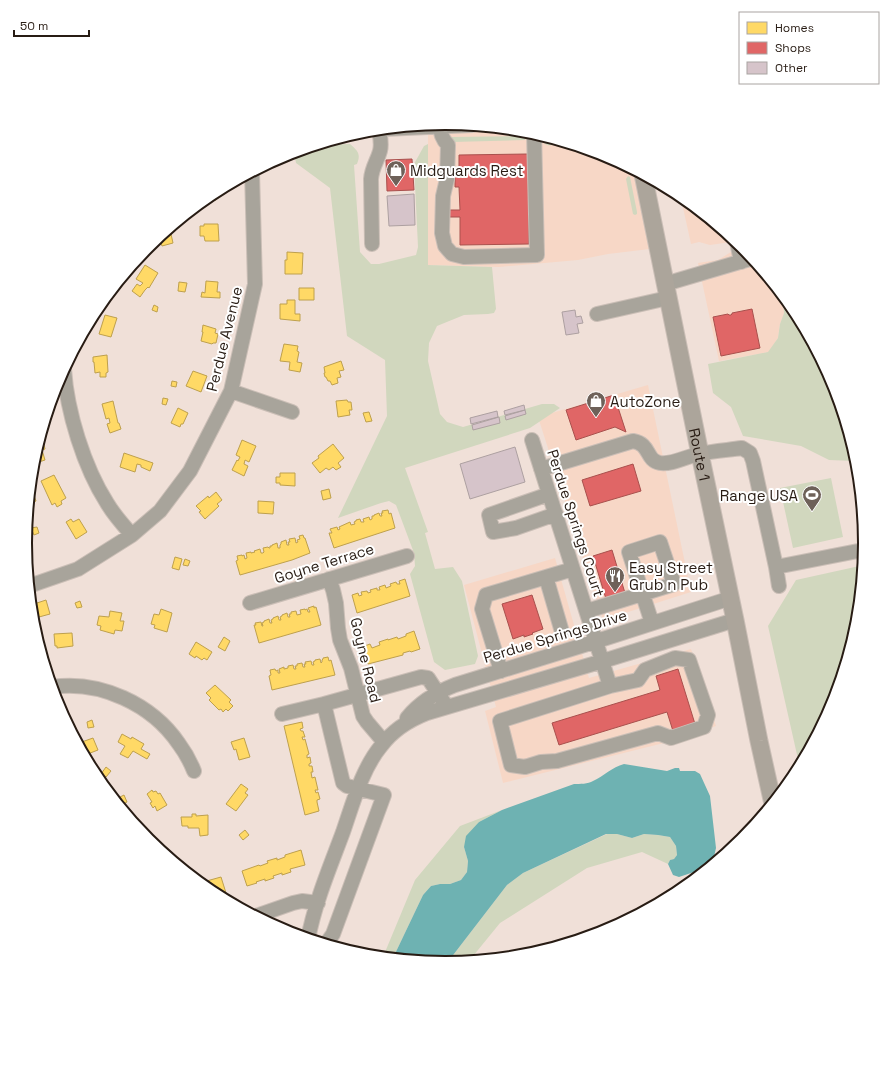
<svg xmlns="http://www.w3.org/2000/svg" width="891" height="1086" viewBox="0 0 891 1086" font-family="'Space Grotesk',sans-serif">
<style>
.built{fill:#f7d7c6}
.green{fill:#d1d7be}
.water{fill:#6eb2b2}
.homes{fill:#ffd966;stroke:#bea04d}
.shops{fill:#e06666;stroke:#a9504d}
.building{fill:#d6c4ca;stroke:#ada0a1}
.lines{fill:none;stroke-linecap:round;stroke-linejoin:round}
.minor-casing{stroke:#cabeb6;stroke-width:16}
.major-casing{stroke:#cabeb6;stroke-width:19}
.minor{stroke:#a8a49b;stroke-width:14}
.major{stroke:#aca59b;stroke-width:17}
.labels{text-anchor:middle;dominant-baseline:central;stroke-width:4;stroke-linejoin:round;paint-order:stroke}
.poi-label{font-size:15px;fill:#281c14;stroke:#fff;text-anchor:start}
.street-label{font-size:15px;fill:#281c14;stroke:#fff}
.rim{fill:none;stroke:#281c14;stroke-width:2}
</style>
<rect width="100%" height="100%" fill="#f0e0d8"/>
<path class="built" d="M475,125L528,131L607,155L643,174L658,248L608,254L578,260L499,267L428,265V127Z
M680,194L743,246L783,295L784,313L780,324L778,338L769,352L719,361L698,263L718,260L731,252V242L710,245L699,242L691,244Z
M648,385L691,592L603,620L538,417Z
M555,558L589,678L691,649L716,726L672,741L503,783L485,711L496,707L464,585Z"/>
<path class="green" d="M522,136L526,137L525,140L452,142L449,138L451,137Z
M545,136L564,142C556,144 544,150 542,138Z
M350,144C358,151 361,154 357,164L354,165L360,252L371,264H379L416,255L418,247L414,164L424,146L428,144V265L492,267L496,309L494,313L488,314L464,315L437,326L429,343L428,361L440,414L447,422L463,427L542,404H554L560,408L530,428L405,468L428,532L425,533L435,569L453,567L462,581L478,656L475,664L445,670L434,662L410,574L415,566L414,553L396,505L389,501L381,503L338,518L387,416L385,360L347,336L330,188L296,163L294,152L314,145Z
M628,176L630,177L637,212V214L635,215L633,214L626,179Z
M783,295L795,310L834,382L858,463L854,461L829,460L801,446L743,436L731,407L713,393L708,364L768,352L778,338L780,324L784,313Z
M831,478L843,537L793,548L780,488Z
M864,565L858,625L834,704L800,768L768,626L796,580Z
M502,810L479,822L464,847L468,861L467,872L461,880L450,884H440L431,886L423,895L393,958L383,957L415,880L460,826Z
M607,834H617L632,838L644,834L658,835L670,837L676,846L677,855L674,859L670,860L668,864L642,852L587,868L500,923L469,961L447,963L507,885L523,873Z"/>
<path class="water" d="M624,764L667,771L675,768H679L680,771H695L700,774L710,796L716,848L713,861L706,868L679,877L673,875L668,864L670,860L674,859L677,855L676,846L670,837L658,835L644,834L632,838L617,834H606L523,873L507,885L447,963L393,958L423,895L431,886L440,884H450L461,880L467,872L468,861L464,847L466,836L479,822L502,810L574,784C580,784 588,784 593,781C604,776 612,767 624,764Z"/>
<path class="homes" d="M216,191V200H204L212,193Z
M204,224H218L219,241H205L204,236H200V226H204Z
M171,234L173,243L162,246L159,237Z
M287,252L303,253L302,274H285V260H287Z
M145,265L158,273L149,288L148,287L145,290L140,297L132,291L137,284L140,286L143,283L136,279Z
M206,281L218,282L217,292H220V298L201,297L202,292L205,293Z
M179,282L187,283L185,292L178,291Z
M299,288H314V300H299Z
M287,300H295V314H300V321L280,319V304H287Z
M154,305L158,307L157,312L152,310Z
M105,315L117,318L111,337L99,334Z
M203,325L216,329L215,333L218,334L216,343H213L212,344L201,341L203,332H202Z
M284,344L298,346L297,351L299,352L297,362L302,363L300,372L289,370L290,362L280,361Z
M107,355L108,372L106,373V377H100V372L95,373L94,362H93V357Z
M341,361L344,370L339,371L341,377L337,378L338,383L332,385L330,381H328L326,377H325L324,373H325L324,367Z
M193,371L207,376L201,392L186,386Z
M172,381L177,382L176,387L171,386Z
M163,398L168,399L166,405L162,404Z
M347,400L348,402H351L352,410H349L350,415L338,417L336,401Z
M113,401L118,423H119L121,429L110,433L107,424L110,423L109,418L106,419L102,404Z
M178,408L188,413L183,424H181L180,427L171,423Z
M369,412L372,421L366,422L363,413Z
M42,437L45,449L42,450L45,460L33,464L40,438Z
M242,440L256,446L249,462L245,460L244,464L248,466L244,476L232,470L237,460L238,461L240,457L236,455Z
M333,444L344,458L338,463L341,467L336,470L333,467L329,470L326,468L320,473L312,463L319,458L318,456Z
M124,453L153,463L150,471L141,467V465L137,464L135,472L120,467Z
M280,473H295V486L280,485V483H276V477H280Z
M54,475L66,498L61,501L62,504L57,507L55,503L52,505L41,481Z
M30,488H31L36,501L29,504Z
M329,489L331,498L323,500L321,491Z
M216,492L222,500L217,504L219,506L205,519L199,512L201,511L196,506L208,496L209,498Z
M258,501L274,502L273,514L258,513Z
M388,510L389,514L391,513L395,528L334,548L329,533H332L330,529L337,527L338,530L340,529L339,527L350,522L351,525L355,524L354,522L356,521V520L360,519L361,522H364L363,519L369,517L370,520L372,519V516H374V515L379,513L380,516H382L381,513H383L382,511Z
M71,519L73,522L79,519L87,532L76,539L66,522Z
M37,527L39,533L34,535L31,528Z
M303,535L304,538H305L310,553L292,560L240,575L236,561L238,560L237,556L242,555V556L244,555L245,559L247,558L246,553L251,552V553L255,552L254,551L260,549L261,553H263L264,552L263,548L268,547L269,548H270V546H272V545L277,543L278,548H280V545L281,544V542L286,540L287,545H289L288,542H290L289,539L295,538L296,543L298,542L297,540L300,539L299,536Z
M175,557L182,559L179,570L172,568Z
M185,559L190,561L188,566L183,565Z
M405,579L410,596L357,613L352,595L358,593L359,596L362,595L361,592L367,591L368,593L371,592L370,590L377,588V590H380L379,587L385,585L386,588L391,586L390,584L396,582L397,584H400L399,581Z
M46,600L50,614L39,617L34,604Z
M80,601L82,607L77,608L75,603Z
M314,606V608L316,607L321,625L259,643L254,625H256L255,623L261,622L262,626H263L262,623L264,622V621L269,619L270,623H272L271,620L273,619V618L278,616L279,620H281L280,617L282,616V615L287,613L288,617H290L289,614H291V612L296,611L297,615L301,614L300,610L305,609V610L307,609L308,612H310L308,608Z
M161,609L172,613L167,632L154,628L155,625L151,624L154,614L159,615Z
M110,611L122,613L120,621H124L122,631L115,630L114,634L100,630L101,626L97,625L99,616L109,617Z
M414,631L420,649L411,652L410,651L403,653V655L368,664L362,647L370,644L372,648L380,645L379,642L388,639V640L397,637L398,639L406,636V634Z
M72,633L73,646L57,648V646H55L54,634Z
M224,637L230,641L225,651L218,647Z
M196,642L212,652L207,660L204,658L202,660L196,656L195,658L189,654Z
M328,657L329,661L331,660L335,675L272,690L269,676L271,675L270,670L275,669L276,671L278,670V673H280L279,669L284,667V669L288,668V666L293,665L294,669H296L295,666H297V664L302,663L303,667H305L304,664H306L305,662L311,661L312,665H314L313,662L315,661V660L320,659L321,663L322,662V660L323,659V658Z
M215,685L231,700L229,702L233,706L228,711L226,709L223,712L221,709L219,710L209,700L211,698L206,693Z
M92,720L94,727L88,728L87,722Z
M302,722L303,728L300,729L301,731H303L305,737H302L303,740L305,739L309,754L307,755V758L310,757L311,763L309,764V766H312L313,772H311L312,778L315,777L318,790H315L316,793L318,792L320,799L317,800V802L319,811L305,815L284,726Z
M122,734L131,739L132,737L144,744L141,749L150,754L147,759L133,751L128,758L120,754L125,746L118,742Z
M93,738L98,750L85,755L79,743Z
M244,738L250,757L239,760L236,749L234,750L231,742Z
M106,767L111,771L106,777L101,774Z
M241,784L248,789L245,793L248,795L236,811L226,804Z
M152,790L153,792L156,791L158,794L160,793L167,805L157,811L155,806L153,808L150,803L152,802L147,794Z
M124,795L127,802L121,805L118,798Z
M192,814H196V816L208,815V835L200,836L199,828H188V826H182L181,817H192Z
M245,830L249,835L243,840L239,835Z
M301,850L305,865L290,869L291,872L282,875V873L273,876L274,878L265,881V879L256,882L257,883L247,886L242,871L259,865L260,866L268,863L267,861L277,858V860L285,857V855Z
M221,877L226,893L218,896L212,893L202,885L203,884V882Z"/>
<path class="shops" d="M528,154L529,244L460,245V217H447V210H460L459,187H455V176H459V155Z
M412,159L414,190L387,191L386,160Z
M752,309L760,348L721,356L713,317L728,314L729,315H731L732,314V313Z
M614,395L626,432L615,427L576,440L566,410Z
M633,464L641,491L590,506L582,480Z
M612,550L625,593L606,599L593,556Z
M532,595L543,629L532,633L533,634L524,637V635L513,639L502,604Z
M678,669L695,724L673,731L667,712L559,745L552,723L660,690L656,676Z"/>
<path class="building" d="M414,194L415,225L389,226L387,196Z
M575,310L576,317L581,316L583,323L577,324L579,333L566,335L562,312Z
M524,405L525,410L505,415L504,411Z
M525,410L526,414L506,420L505,416Z
M497,411L498,417L471,424L470,418Z
M499,417L500,423L473,430L472,425Z
M515,447L525,482L470,499L460,464Z"/>
<g class="lines">
<g class="minor-casing">
<path id="minor" d="M440,126C441,134 442,139 448,145L447,179L443,196L442,233L445,246L452,254L464,257L537,255L534,132
M384,129L472,125
M737,241L741,262
M372,244L371,179C372,167 377,162 380,151C382,144 380,136 379,129
M665,284L753,258
M597,314L668,298
M64,369C67,412 84,467 107,503C114,515 123,525 132,535
M231,391L292,412
M532,440L610,686L500,721L511,765L525,767L541,762L557,761L658,733L671,738L704,727L708,715L689,660L675,658L645,670L638,680L610,686
M541,469L633,441C651,444 645,460 660,463C671,465 688,456 699,454C713,451 728,450 742,448L750,453L753,461L776,567L858,551
M549,494L489,515L493,532L516,528L556,514
M776,567L779,586
M546,577L562,632
M329,579L333,590L336,603L338,628L340,640L351,668L363,716L367,722L384,742
M29,586L78,569L132,535L160,511L190,471L231,391L255,284L252,172
M250,603L407,556
M587,611L674,584L660,542L629,552L652,623
M501,671L482,609L486,595L573,569
M52,687C100,680 152,704 179,744C185,752 190,761 194,771
M282,714L324,704
M407,718C419,703 437,692 455,685L597,641L731,598
M256,916L293,903L302,901L318,903
M308,939C315,902 330,867 343,832C353,803 362,769 381,746C393,730 409,720 427,713L603,661L735,620
M326,944L333,934L384,795L347,786L343,783L324,704L421,677L428,678L447,707"/>
</g>
<g class="major-casing">
<g id="major">
<path id="s1" d="M643,174L700,454L735,620L759,741L773,804"/>
</g>
</g>
<use href="#minor" class="minor"/>
<use href="#major" class="major"/>
</g>
<defs>
<g id="shop-pin" transform="scale(1)"><path d="M0 17L-7.5 6A9.5 9.5 0 1 1 7.5 6Z" fill="#6e6159" stroke="#fff"/><path d="M-5-2.5h2.3a2.7 3.5 0 0 1 5.4 0H5L5.5 6h-11ZM-1.5-2.5h3a1.5 2.3 0 0 0-3 0Z" fill="#fff"/></g>
<g id="stadium-pin" transform="scale(1)"><path d="M0 17L-7.5 6A9.5 9.5 0 1 1 7.5 6Z" fill="#6e6159" stroke="#fff"/><path d="M0-5a6.5 5 0 1 0 0 10a6.5 5 0 1 0 0-10ZM-3.5-1.8h7v3.6h-7Z" fill="#fff"/></g>
<g id="restaurant-pin" transform="scale(1)"><path d="M0 17L-7.5 6A9.5 9.5 0 1 1 7.5 6Z" fill="#6e6159" stroke="#fff"/><path d="M-5-6h1v4h1v-4h1v4h1v-4h1v5L-1.5 .5V6h-2V.5L-5-1ZM5-6V6H3V1.5H1.5Q1.5-4 5-6Z" fill="#fff"/></g>
</defs>
<g fill-rule="evenodd">
<use href="#shop-pin" x="396" y="170"/>
<use href="#shop-pin" x="596" y="401"/>
<use href="#stadium-pin" x="812" y="495"/>
<use href="#restaurant-pin" x="615" y="576"/>
</g>
<g class="labels">
<g class="poi-label">
<text x="410" y="170">Midguards Rest</text>
<text x="610" y="401">AutoZone</text>
<text x="798" y="495" text-anchor="end">Range USA</text>
<text x="629" y="567">Easy Street<tspan x="629" dy="17">Grub n Pub</tspan></text>
</g>
<g class="street-label">
<text transform="translate(224 339) rotate(-76)">Perdue Avenue</text>
<text stroke="none"><textPath href="#s1" startOffset="286">Route 1</textPath></text>
<text transform="translate(576 523) rotate(72)">Perdue Springs Court</text>
<text transform="translate(324 563) rotate(-17)">Goyne Terrace</text>
<text transform="translate(555 636) rotate(-17)">Perdue Springs Drive</text>
<text transform="translate(366 660) rotate(76)">Goyne Road</text>
</g>
</g>
<path d="M0 0H891V1086H0ZM32 543a413 413 0 1 1 826 0a413 413 0 1 1-826 0Z" fill="#fff" fill-rule="evenodd"/>
<path class="rim" d="M32 543a413 413 0 1 1 826 0a413 413 0 1 1-826 0Z"/>
<rect x="739" y="12" width="140" height="72" fill="#ffffff" stroke="#a9a4a1"/>
<rect x="747" y="22" width="20" height="12" fill="#ffd966" stroke="#a9a4a1"/>
<text x="775" y="32" font-size="12" fill="#281c14">Homes</text>
<rect x="747" y="42" width="20" height="12" fill="#e06666" stroke="#a9a4a1"/>
<text x="775" y="52" font-size="12" fill="#281c14">Shops</text>
<rect x="747" y="62" width="20" height="12" fill="#d6c4ca" stroke="#a9a4a1"/>
<text x="775" y="72" font-size="12" fill="#281c14">Other</text>
<path d="M14 30v6h75v-6" fill="none" stroke="#281c14" stroke-width="2"/>
<text x="20" y="30" font-size="12" fill="#281c14" stroke="#ffffff" stroke-width="3" paint-order="stroke">50 m</text>
</svg>
